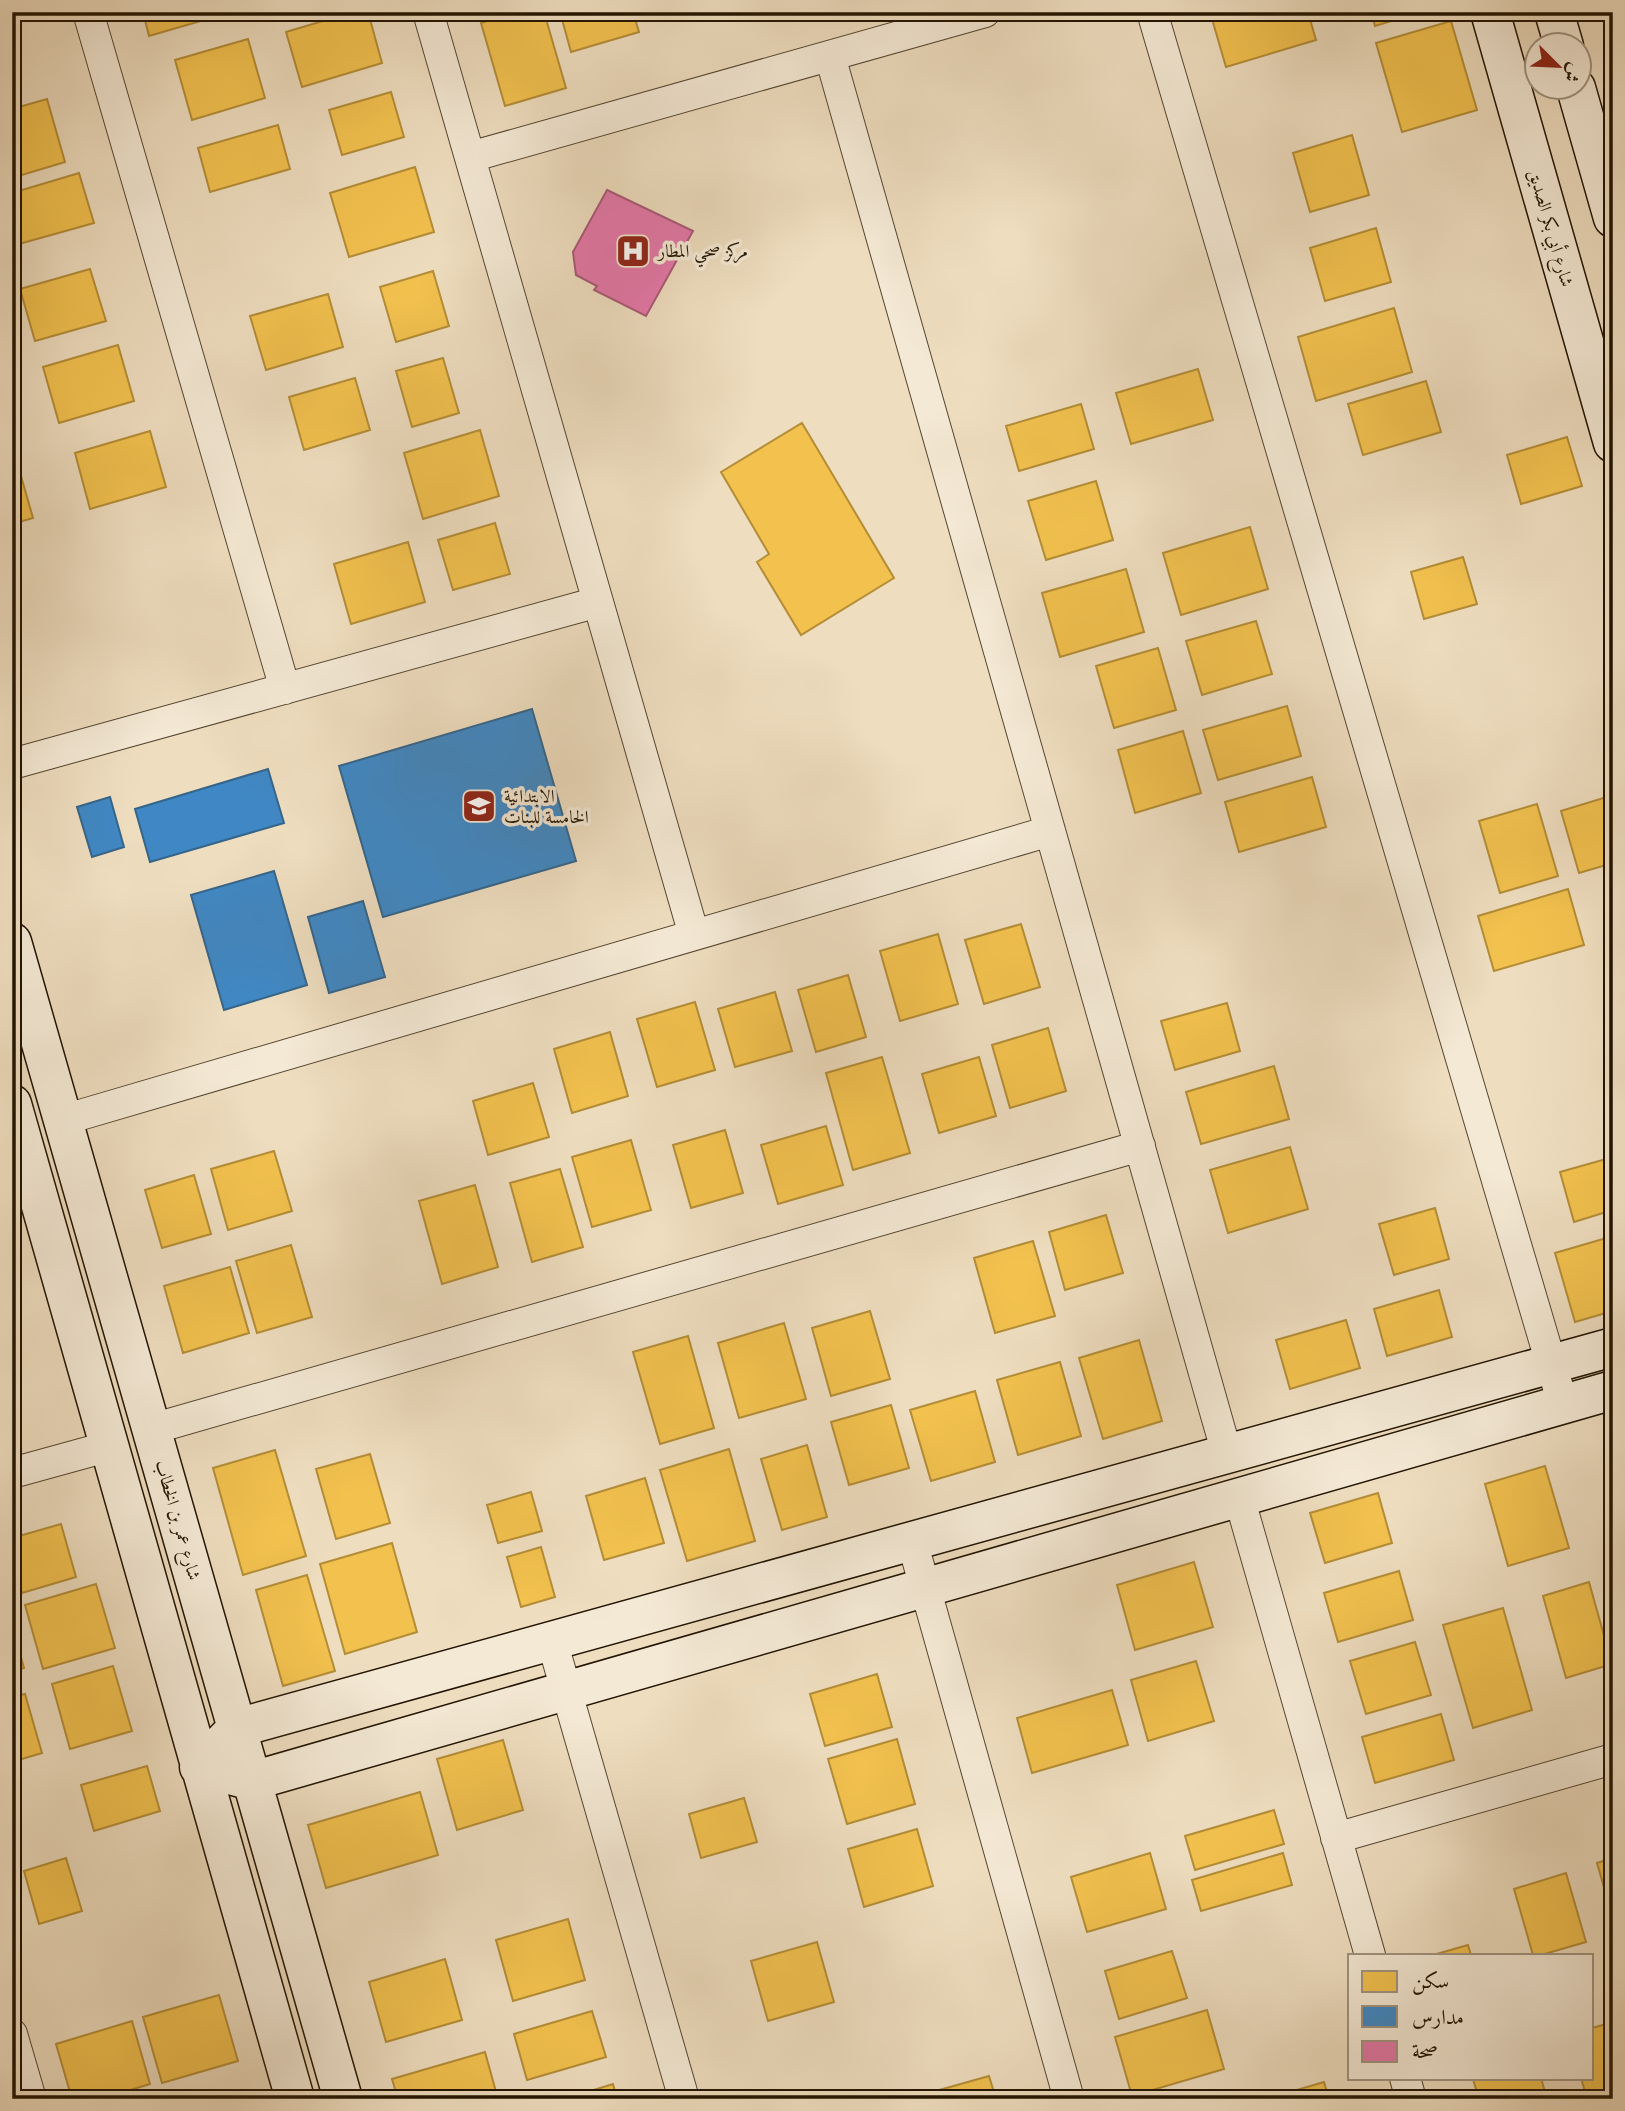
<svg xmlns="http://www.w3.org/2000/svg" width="1625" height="2111" viewBox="0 0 1625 2111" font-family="'Libre Caslon Text',Amiri,serif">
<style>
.homes{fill:#f2c14e;stroke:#b48d37;stroke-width:2}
.schools{fill:#3f88c5;stroke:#36658a;stroke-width:2}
.health{fill:#e377a8;stroke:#a95976;stroke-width:2}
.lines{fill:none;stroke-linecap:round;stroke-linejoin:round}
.street-casing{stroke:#554630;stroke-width:32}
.secondary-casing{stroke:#221401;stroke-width:41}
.street{stroke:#f4e9d5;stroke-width:30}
.secondary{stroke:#f4e9d5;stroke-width:38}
.labels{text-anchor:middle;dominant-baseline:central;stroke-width:7;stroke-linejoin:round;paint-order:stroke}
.street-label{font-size:18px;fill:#221401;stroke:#f4e9d5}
.poi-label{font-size:18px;fill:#221401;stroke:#f4e9d5;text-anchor:start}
</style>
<rect width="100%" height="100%" fill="#eeddbf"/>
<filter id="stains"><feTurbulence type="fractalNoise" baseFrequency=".00286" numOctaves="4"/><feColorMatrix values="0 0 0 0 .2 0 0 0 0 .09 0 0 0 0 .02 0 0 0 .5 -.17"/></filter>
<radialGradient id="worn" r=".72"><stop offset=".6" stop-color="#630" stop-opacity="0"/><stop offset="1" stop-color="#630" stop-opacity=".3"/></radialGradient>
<path class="homes" d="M143,12H210L211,18L149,36Z
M353,12H368L382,63L302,87L286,32Z
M517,12H544L566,88L505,106L481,23Z
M560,12H633L639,32L571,52Z
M1210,12H1308L1316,40L1226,67Z
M1371,12H1421L1375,26Z
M1451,21L1477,110L1402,132L1376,43Z
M248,39L265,98L192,120L175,60Z
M391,92L404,137L342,155L329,110Z
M47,99L65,162L12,178V109Z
M278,125L290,169L210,192L198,148Z
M1352,135L1369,195L1310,212L1293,153Z
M415,167L434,232L349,257L330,193Z
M79,173L94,223L12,246V193Z
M1376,228L1391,282L1325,301L1310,248Z
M90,269L106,321L35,341L20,289Z
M433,271L449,326L396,342L380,287Z
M328,294L343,347L266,370L250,316Z
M1394,308L1412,372L1316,401L1298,337Z
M118,345L134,401L59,423L43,367Z
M443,358L459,413L412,427L396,371Z
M1198,369L1213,420L1131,444L1116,393Z
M355,378L370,430L304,450L289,397Z
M1426,381L1441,432L1363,455L1348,404Z
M1081,404L1094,449L1019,471L1006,426Z
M802,423L894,578L801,635L757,562L769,554L721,472Z
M480,430L499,496L423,519L404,453Z
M150,431L166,487L90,509L75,453Z
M1567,437L1582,486L1521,504L1507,455Z
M19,469L33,518L12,524V471Z
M1096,481L1113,540L1046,560L1028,501Z
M495,523L510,574L453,590L438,540Z
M1250,527L1268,589L1181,615L1163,553Z
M408,542L425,602L351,624L334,564Z
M1463,557L1477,604L1424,619L1411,572Z
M1126,569L1144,632L1060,657L1042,593Z
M1256,621L1272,674L1202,695L1186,641Z
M1158,648L1176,710L1114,728L1096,666Z
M1287,706L1301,756L1218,780L1203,730Z
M1183,731L1201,793L1135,813L1118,750Z
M1312,777L1326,827L1239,852L1225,802Z
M1613,795V863L1579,873L1561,811Z
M1537,804L1558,876L1500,893L1479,821Z
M1568,889L1584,945L1494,971L1478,916Z
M1021,924L1040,987L984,1004L965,940Z
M938,934L958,1004L900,1021L880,951Z
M848,975L866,1037L816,1052L798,990Z
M775,992L792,1051L735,1067L718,1009Z
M695,1002L715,1070L657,1087L637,1019Z
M1227,1003L1240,1051L1175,1070L1161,1021Z
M1048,1028L1066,1091L1010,1108L992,1045Z
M610,1032L628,1096L572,1113L554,1049Z
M882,1057L910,1153L853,1170L826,1073Z
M979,1057L996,1116L939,1133L922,1074Z
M1274,1066L1289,1119L1201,1144L1186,1092Z
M533,1083L549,1137L488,1155L473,1101Z
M826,1126L843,1185L778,1204L761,1145Z
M725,1130L743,1193L691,1208L673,1145Z
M631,1140L651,1210L592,1227L572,1157Z
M1290,1147L1308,1209L1228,1233L1210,1170Z
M274,1151L292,1211L228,1230L211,1169Z
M1613,1157V1210L1574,1222L1560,1172Z
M560,1169L583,1247L532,1262L510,1183Z
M194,1175L211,1234L162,1248L145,1190Z
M475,1185L498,1267L442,1284L419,1201Z
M1435,1208L1449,1259L1394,1275L1379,1224Z
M1106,1215L1123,1273L1065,1290L1049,1232Z
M1613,1236V1311L1575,1322L1555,1253Z
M1033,1241L1055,1316L995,1333L974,1258Z
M291,1245L312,1317L257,1333L236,1261Z
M230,1267L249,1333L183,1353L164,1286Z
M1439,1290L1452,1337L1387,1356L1374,1309Z
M870,1311L890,1379L831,1396L812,1328Z
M1346,1320L1360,1368L1290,1389L1276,1340Z
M784,1323L806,1399L739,1418L718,1343Z
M688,1336L714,1428L660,1444L633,1352Z
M1139,1340L1162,1421L1103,1439L1079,1358Z
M1060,1362L1081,1436L1018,1455L997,1380Z
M975,1391L995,1462L931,1481L910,1410Z
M891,1405L909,1468L849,1485L831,1422Z
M807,1445L827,1517L782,1530L761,1459Z
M729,1449L755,1541L687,1561L660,1470Z
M275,1450L306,1556L243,1575L213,1468Z
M370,1454L390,1523L336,1539L316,1469Z
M1545,1466L1569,1548L1508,1566L1485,1484Z
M645,1478L664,1543L604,1560L586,1496Z
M531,1492L542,1531L498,1543L487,1505Z
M1378,1493L1392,1543L1325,1563L1310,1513Z
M61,1524L76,1577L22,1593L12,1560V1538Z
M392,1543L417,1632L345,1654L320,1564Z
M541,1547L555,1597L521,1607L507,1557Z
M1194,1562L1213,1627L1135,1650L1117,1585Z
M1399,1571L1413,1620L1338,1642L1324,1593Z
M307,1575L335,1671L283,1686L256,1590Z
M1589,1582L1612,1664L1566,1678L1543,1596Z
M96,1584L115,1648L43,1669L25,1605Z
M1503,1608L1532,1710L1473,1728L1443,1625Z
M12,1626L24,1668L12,1671Z
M1415,1642L1431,1695L1366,1714L1350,1661Z
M1196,1661L1214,1721L1148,1741L1131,1680Z
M113,1666L132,1731L70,1749L52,1684Z
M877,1674L892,1727L825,1746L810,1694Z
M1112,1690L1128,1745L1032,1773L1017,1718Z
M25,1694L42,1753L12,1762V1697Z
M1441,1714L1454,1760L1375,1783L1362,1737Z
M897,1739L915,1804L847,1824L828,1759Z
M503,1740L523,1810L457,1830L437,1759Z
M147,1766L160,1811L94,1831L81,1785Z
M420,1792L438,1855L326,1888L308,1825Z
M744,1798L757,1842L701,1858L689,1814Z
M1274,1810L1284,1844L1195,1870L1185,1836Z
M917,1829L933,1886L864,1907L848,1849Z
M1150,1853L1166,1909L1087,1932L1071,1877Z
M1283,1853L1292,1885L1201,1911L1192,1880Z
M66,1858L82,1911L39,1924L24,1871Z
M1613,1858V1919L1597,1863Z
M1566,1873L1586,1942L1541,1955H1533L1514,1889Z
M568,1919L585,1980L513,2001L496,1940Z
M817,1942L834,2002L768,2021L751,1961Z
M1468,1945L1471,1955H1433Z
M1172,1951L1187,1998L1119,2019L1105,1971Z
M445,1959L462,2020L386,2042L369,1982Z
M219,1995L238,2061L162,2083L143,2017Z
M1207,2010L1224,2069L1132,2096L1115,2037Z
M592,2011L606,2057L527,2080L514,2034Z
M132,2021L150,2084L101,2099H72L56,2044Z
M1613,2022V2087L1586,2095L1581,2078H1592V2028Z
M485,2052L498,2099H398L392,2079Z
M989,2076L996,2099H919L918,2096Z
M1478,2078H1541L1547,2099H1479L1473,2079Z
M1324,2082L1329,2099H1266Z
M613,2084L617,2099H564Z"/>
<path class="schools" d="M532,709L576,861L383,917L339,766Z
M268,769L284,823L150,862L135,809Z
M110,797L124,847L92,857L77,807Z
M274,871L307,985L224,1010L191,895Z
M363,901L385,977L329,993L308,917Z"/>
<path class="health" d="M607,190L693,231L646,316L594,290L597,286L576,275L573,252Z"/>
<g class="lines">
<g class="street-casing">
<path id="street" d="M88,12L285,689
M428,12L694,935
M1152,12L1563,1404
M830,56L1227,1454
M470,157L985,12
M12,764L598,602
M63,1120L1050,831
M152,1429L1140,1146
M12,1473L110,1446
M1239,1497L1370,1955
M912,1541L1069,2099
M552,1641L684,2099
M1336,1838L1613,1759
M12,2034L31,2099
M1405,2078L1411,2099"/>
</g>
<g class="secondary-casing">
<path id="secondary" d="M1490,12L1613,443
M1554,12L1564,46
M1576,88L1613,218
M12,942L343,2099
M12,1104L295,2099
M1613,1347L237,1728L199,1767L252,1781L1613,1390"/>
</g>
<use href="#street" class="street"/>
<use href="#secondary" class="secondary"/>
</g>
<defs>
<g id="hospital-square" transform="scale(1.75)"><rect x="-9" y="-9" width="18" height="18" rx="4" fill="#8f2418" stroke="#f4e9d5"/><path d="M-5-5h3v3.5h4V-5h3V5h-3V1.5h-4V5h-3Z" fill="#fff"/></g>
<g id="school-square" transform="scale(1.75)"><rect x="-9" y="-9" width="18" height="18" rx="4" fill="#8f2418" stroke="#f4e9d5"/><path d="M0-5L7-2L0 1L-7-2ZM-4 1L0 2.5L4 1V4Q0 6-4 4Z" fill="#fff"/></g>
</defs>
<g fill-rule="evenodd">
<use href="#hospital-square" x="633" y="251"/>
<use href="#school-square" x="479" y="806"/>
</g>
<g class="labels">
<g class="street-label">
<text transform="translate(1551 228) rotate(74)">شارع أبي بكر الصديق</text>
<text transform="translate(178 1520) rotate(74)">شارع عمر بن الخطاب</text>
</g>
<g class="poi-label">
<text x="658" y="251">مركز صحي المطار</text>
<text x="504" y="796">الابتدائية<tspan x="504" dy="21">الخامسة للبنات</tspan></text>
</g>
</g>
<rect width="1625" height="2111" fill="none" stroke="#eeddbf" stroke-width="42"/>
<rect x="14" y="14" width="1597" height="2083" fill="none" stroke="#221401" stroke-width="3.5"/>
<rect x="21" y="21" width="1583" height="2069" fill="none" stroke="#221401" stroke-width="2"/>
<rect x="1348" y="1954" width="245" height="126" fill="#f4e9d5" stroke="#a09480" stroke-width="2"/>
<rect x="1362" y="1971" width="35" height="21" fill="#f2c14e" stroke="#a09480" stroke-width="2"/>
<text x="1412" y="1988" font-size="21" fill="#221401">سكن</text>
<rect x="1362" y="2006" width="35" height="21" fill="#3f88c5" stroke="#a09480" stroke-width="2"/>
<text x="1412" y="2024" font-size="21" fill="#221401">مدارس</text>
<rect x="1362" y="2041" width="35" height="21" fill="#e377a8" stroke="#a09480" stroke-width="2"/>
<text x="1412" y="2058" font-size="21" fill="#221401">صحة</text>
<g transform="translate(1558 66) rotate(114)"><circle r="33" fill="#f4e9d5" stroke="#a09480" stroke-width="2"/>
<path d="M0-5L12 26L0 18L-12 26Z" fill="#8f2418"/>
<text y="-10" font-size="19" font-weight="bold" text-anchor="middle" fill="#221401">ش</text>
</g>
<rect width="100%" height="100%" filter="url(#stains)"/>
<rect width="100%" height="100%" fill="url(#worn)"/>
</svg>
